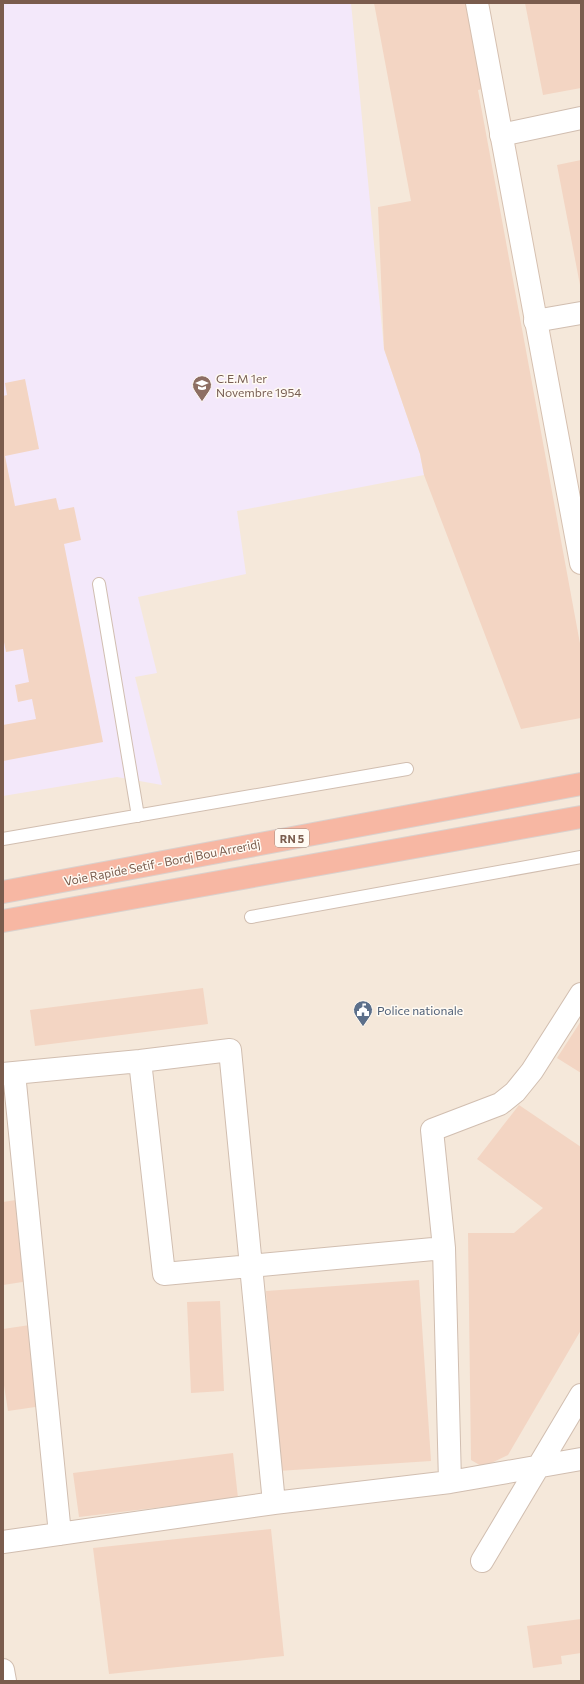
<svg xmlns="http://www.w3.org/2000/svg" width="584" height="1684" viewBox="0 0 584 1684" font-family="Commissioner,sans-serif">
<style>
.residential{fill:#f5e8da}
.education{fill:#f3e8fa}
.building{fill:#f3d5c3}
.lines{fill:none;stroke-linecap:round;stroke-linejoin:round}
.lane-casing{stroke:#d1beb0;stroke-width:14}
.street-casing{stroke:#d1beb0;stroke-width:24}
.secondary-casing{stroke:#d6c0b0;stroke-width:24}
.highway-casing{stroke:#dad1cd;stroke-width:24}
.lane{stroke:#fff;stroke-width:12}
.street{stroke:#fff;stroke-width:22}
.secondary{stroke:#fff;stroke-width:22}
.highway{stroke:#f7b7a3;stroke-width:22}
.labels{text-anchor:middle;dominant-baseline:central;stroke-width:3;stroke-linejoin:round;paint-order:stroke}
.shield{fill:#fffaf3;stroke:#a28b7f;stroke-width:1}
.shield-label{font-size:11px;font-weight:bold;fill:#7a5c4d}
.education-label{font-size:12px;fill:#785e54;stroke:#fffaf3;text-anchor:start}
.street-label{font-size:12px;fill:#7a5c4d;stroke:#fffaf3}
.service-label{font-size:12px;fill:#4e5e75;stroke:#fffaf3;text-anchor:start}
</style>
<rect width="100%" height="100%" fill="#fdf6ec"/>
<path class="residential" d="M3,3H581V1681H3Z"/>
<path class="education" d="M3,3H351L384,349L420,454L424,475L237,511L246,574L138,597L157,673L135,677L162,785L117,777L3,796Z"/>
<path class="building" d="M374,3H466L482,89L478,90L581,649V718L521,729L424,475L420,454L384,349L378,207L411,201Z
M525,3H581V88L543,95Z
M581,160V285H580L557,165Z
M25,379L39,449L5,456L15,506L56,498L59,510L74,507L81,540L64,544L103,742L3,761V725L36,719L32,699L18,702L15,685L29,682L23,649L6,652L3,637V396L7,395L5,383Z
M203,988L208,1024L35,1046L30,1010Z
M581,1021V1073L557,1058Z
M519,1105L581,1147V1330L508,1455L483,1467L471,1460L468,1233H514L543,1208L477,1159Z
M16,1200L29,1281L3,1285V1202Z
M419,1280L431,1461L278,1471L266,1291Z
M220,1301L224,1391L191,1393L187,1302Z
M30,1325L42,1406L8,1411L3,1379V1329Z
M233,1453L238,1498L79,1517L73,1473Z
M271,1529L284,1656L109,1674L93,1548Z
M581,1619V1653L561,1656L562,1664L533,1668L527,1626Z"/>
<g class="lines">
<g class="lane-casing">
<path id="lane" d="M99,584L138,816
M3,839L407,769
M251,917L581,857"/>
</g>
<g class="street-casing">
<path id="street" d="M501,135L581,118
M535,321L581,313
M140,1061L164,1274L444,1248
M14,1073L60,1534
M3,1074L140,1061L230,1050L274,1503
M450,1482L444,1248L432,1130L500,1104L515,1092L532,1071L581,994
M3,1542L274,1503L450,1482L581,1459
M482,1561L581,1395
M3,1670L5,1681"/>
</g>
<g class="secondary-casing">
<path id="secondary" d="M477,3L581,563"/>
</g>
<g class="highway-casing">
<path id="highway" d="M3,892L581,784
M3,921L581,817"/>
</g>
<use href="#lane" class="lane"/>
<use href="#street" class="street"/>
<use href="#secondary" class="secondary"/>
<use href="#highway" class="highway"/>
</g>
<defs>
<g id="school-pin" transform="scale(1)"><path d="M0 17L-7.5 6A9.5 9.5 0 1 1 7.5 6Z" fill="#8d6e63" stroke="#fffaf3"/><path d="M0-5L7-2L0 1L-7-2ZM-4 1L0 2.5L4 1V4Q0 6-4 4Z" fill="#fff"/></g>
<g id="civic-pin" transform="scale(1)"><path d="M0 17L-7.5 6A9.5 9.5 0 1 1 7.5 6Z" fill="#5c6f8a" stroke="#fffaf3"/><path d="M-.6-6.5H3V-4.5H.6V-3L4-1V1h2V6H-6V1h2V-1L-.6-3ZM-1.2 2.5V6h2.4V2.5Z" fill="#fff"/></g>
</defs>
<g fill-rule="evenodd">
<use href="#school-pin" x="202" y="385"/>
<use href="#civic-pin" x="363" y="1010"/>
</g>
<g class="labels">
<rect class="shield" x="275" y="829" width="34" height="18" rx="3"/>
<g class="shield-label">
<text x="292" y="838">RN 5</text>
</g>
<g class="education-label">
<text x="216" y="378">C.E.M 1er<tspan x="216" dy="14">Novembre 1954</tspan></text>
</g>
<g class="street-label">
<text transform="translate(162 862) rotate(-11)">Voie Rapide Setif - Bordj Bou Arreridj</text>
</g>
<g class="service-label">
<text x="377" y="1010">Police nationale</text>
</g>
</g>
<rect width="584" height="1684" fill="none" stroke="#7a5c4d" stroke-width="8"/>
</svg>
